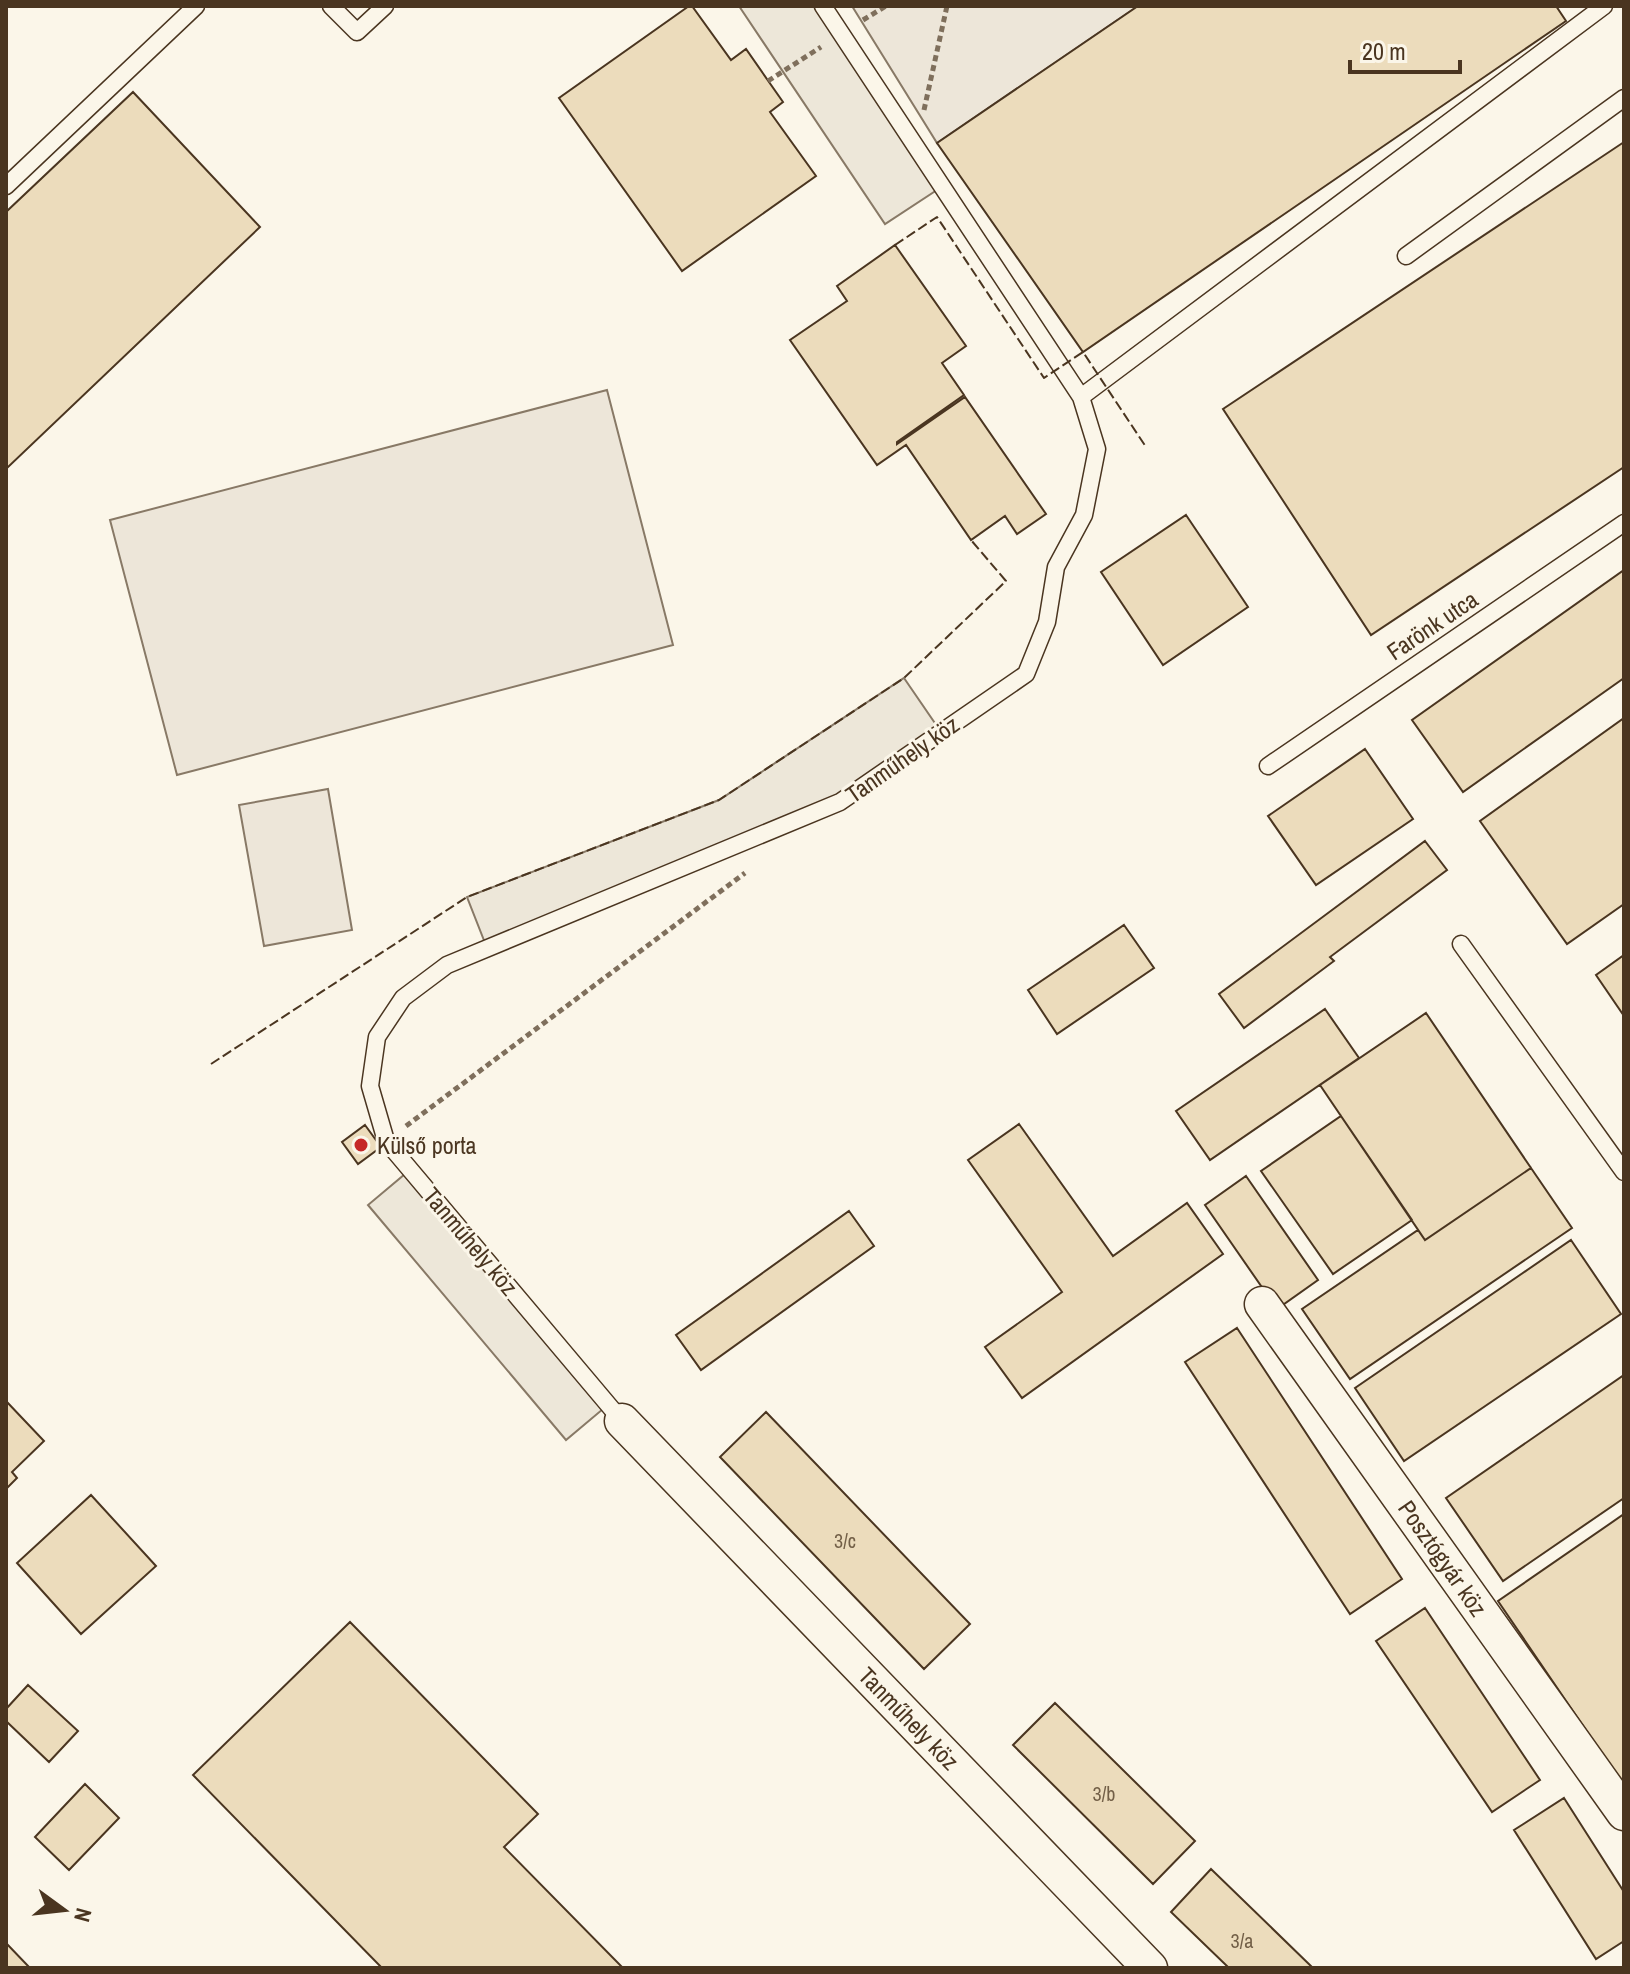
<svg xmlns="http://www.w3.org/2000/svg" width="1630" height="1974" viewBox="0 0 1630 1974" font-family="'Archivo Narrow',sans-serif">
<style>
.green{fill:#ede6d9;stroke:#887966;stroke-width:2}
.parking{fill:#ede7d9;stroke:#887966;stroke-width:2}
.building{fill:#ecdcbc;stroke:#4a3520;stroke-width:2}
.lines{fill:none;stroke-linecap:round;stroke-linejoin:round}
.lane-casing{stroke:#4a3520;stroke-width:19}
.street-casing{stroke:#4a3520;stroke-width:37}
.path{stroke:#7f6f5c;stroke-width:5;stroke-dasharray:6 4;stroke-linecap:butt}
.lane{stroke:#fbf6e9;stroke-width:16}
.street{stroke:#fbf6e9;stroke-width:34}
.fence{stroke:#4a3520;stroke-width:2;stroke-dasharray:10 4;stroke-linecap:butt}
.poi-dot{fill:#c62828;stroke:#fbf6e9;stroke-width:3}
.labels{text-anchor:middle;dominant-baseline:central;stroke-width:6;stroke-linejoin:round;paint-order:stroke}
.number-label{font-size:20px;fill:#725f47}
.street-label{font-size:24px;fill:#4a3520;stroke:#fbf6e9}
.poi-label{font-size:24px;fill:#4a3520;stroke:#fbf6e9;text-anchor:start}
</style>
<rect width="100%" height="100%" fill="#fbf6e9"/>
<path class="green" d="M852,6H1138L937,143Z
M607,390L673,645L177,775L110,520Z
M328,789L352,930L264,946L239,805Z"/>
<path class="parking" d="M739,6H822L943,186L885,224Z
M904,678L941,732L840,802L487,948L467,897L719,800Z
M411,1169L609,1404L566,1440L368,1205Z"/>
<path class="building" d="M689,6H692L731,60L746,49L783,102L770,112L816,176L682,271L559,98Z
M1138,6H1556L1566,21L1083,352L937,143Z
M133,92L260,227L6,469V212Z
M1624,142V467L1371,635L1223,409Z
M895,245L966,346L942,363L964,395L897,442V444L965,397L1046,514L1017,534L1005,516L971,540L906,445L877,465L790,340L847,301L837,286Z
M1186,515L1248,607L1163,665L1101,572Z
M1624,570V678L1463,792L1412,720Z
M1624,718V904L1567,944L1480,821Z
M1365,749L1413,819L1316,885L1268,816Z
M1425,841L1447,870L1330,957L1334,961L1244,1028L1219,994Z
M1124,925L1154,968L1057,1034L1028,990Z
M1624,955V1016L1596,975Z
M1325,1009L1359,1058L1210,1160L1176,1111Z
M1426,1013L1531,1168L1425,1240L1320,1085Z
M1341,1116L1412,1220L1333,1274L1261,1171Z
M1019,1124L1113,1256L1187,1203L1223,1254L1022,1398L985,1347L1062,1292L968,1160Z
M365,1125L381,1147L358,1164L342,1142Z
M1531,1168L1572,1228L1350,1379L1302,1309L1418,1230L1425,1240Z
M1246,1176L1318,1280L1277,1309L1205,1205Z
M849,1211L874,1246L701,1370L676,1335Z
M1571,1240L1621,1314L1404,1461L1355,1388Z
M1237,1328L1402,1579L1350,1614L1185,1362Z
M1624,1375V1498L1503,1581L1446,1498Z
M6,1401L44,1441L12,1472L17,1478L6,1489Z
M766,1412L970,1624L924,1669L720,1457Z
M91,1495L156,1566L81,1634L17,1563Z
M1624,1514V1786L1498,1601Z
M1425,1608L1540,1780L1492,1812L1376,1641Z
M350,1622L538,1814L504,1847L623,1968H382L193,1775Z
M28,1685L78,1731L49,1762L6,1721V1709Z
M1055,1703L1195,1841L1153,1884L1013,1745Z
M85,1784L119,1818L69,1870L35,1837Z
M1564,1798L1624,1892V1941L1596,1959L1514,1830Z
M1211,1869L1313,1968H1229L1171,1912Z
M6,1943L30,1968H6Z"/>
<g class="lines">
<g class="lane-casing">
<path id="lane" d="M331,6L357,32L385,6
M823,6L1081,397L1604,6
M6,186L196,6
M1406,256L1624,98
M1268,766L1624,523
M1461,944L1624,1172
M622,1421L386,1141L370,1086L377,1037L403,998L447,965L840,802L1026,674L1047,622L1056,567L1084,515L1097,449L1081,397"/>
</g>
<g class="street-casing">
<path id="street" d="M1262,1304L1624,1813
M622,1421L1150,1968"/>
</g>
<path class="path" d="M863,20L886,6
M768,81L821,47
M924,110L947,6
M406,1126L745,873"/>
<use href="#lane" class="lane"/>
<use href="#street" class="street"/>
<path class="fence" d="M895,245L937,217L1044,378L1083,352L1146,447
M211,1064L467,897L719,800L904,678L1006,581L971,540"/>
</g>
<circle class="poi-dot" cx="361" cy="1145" r="8"/>
<g class="labels">
<g class="number-label">
<text x="845" y="1540">3/c</text>
<text x="1104" y="1793">3/b</text>
<text x="1242" y="1940">3/a</text>
</g>
<g class="street-label">
<text transform="translate(1432 625) rotate(-34)">Farönk utca</text>
<text transform="translate(902 759) rotate(-35)">Tanműhely köz</text>
<text transform="translate(471 1241) rotate(50)">Tanműhely köz</text>
<text transform="translate(1443 1558) rotate(55)">Posztógyár köz</text>
<text transform="translate(909 1718) rotate(46)">Tanműhely köz</text>
</g>
<g class="poi-label">
<text x="377" y="1145">Külső porta</text>
</g>
</g>
<rect width="1630" height="1974" fill="none" stroke="#4a3520" stroke-width="16"/>
<g transform="translate(64 1910) rotate(105)" stroke="#fbf6e9" stroke-width="6" paint-order="stroke">
<path d="M0-6L14 30L0 20L-14 30Z" fill="#4a3520"/>
<text y="-12" font-size="22" font-weight="bold" text-anchor="middle" fill="#4a3520">N</text>
</g>
<path d="M1350 60v12h110v-12" fill="none" stroke="#4a3520" stroke-width="4"/>
<text x="1362" y="60" font-size="24" fill="#4a3520" stroke="#fbf6e9" stroke-width="6" paint-order="stroke">20 m</text>
</svg>
